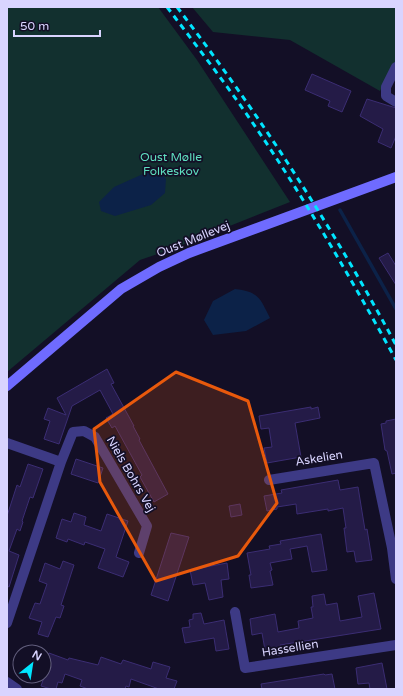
<svg xmlns="http://www.w3.org/2000/svg" width="403" height="696" viewBox="0 0 403 696" font-family="'Varela Round',sans-serif">
<style>
.green{fill:#12302f}
.water{fill:#0c2248}
.lines{fill:none;stroke-linecap:round;stroke-linejoin:round}
.stream{stroke:#0c2248;stroke-width:3.5}
.building{fill:#241b47;stroke:#3b2d73}
.street{stroke:#3d3a85;stroke-width:10}
.secondary{stroke:#6f6bff;stroke-width:10}
.rail{stroke:#00e5ff;stroke-width:3;stroke-dasharray:6 5;stroke-linecap:butt}
.marked{fill:#e8590c;fill-opacity:0.2;stroke:#e8590c;stroke-width:3;stroke-linejoin:round}
.labels{text-anchor:middle;dominant-baseline:central;stroke-width:3.5;stroke-linejoin:round;paint-order:stroke}
.park-label{font-size:12px;fill:#5fe0c0;stroke:#130f26}
.street-label{font-size:12px;fill:#d9d4ff;stroke:#130f26}
</style>
<rect width="100%" height="100%" fill="#130f26"/>
<path class="green" d="M7,7H158L197,60L290,202L172,249L140,260L7,372Z
M192,7H396V60L380,91L290,40L213,32Z"/>
<path class="water" d="M152,170L161,173L166,179L165,193L151,205L115,216L101,211L99,202L114,187Z
M235,289C259,292 260,298 270,318L246,331L213,335L204,320L213,301Z"/>
<g class="lines">
<path class="stream" d="M340,210L396,309"/>
</g>
<path class="building" d="M312,74L351,91L342,112L328,106L330,101L305,90Z
M367,99L396,108V136L391,148L378,142L383,129L360,116Z
M388,253L396,266V285L379,258Z
M107,369L114,383L111,384L134,426H133L140,439L139,440L168,494L154,502L140,477L142,475L115,426L112,428L106,418L113,414L100,390L72,406L59,444L44,439L50,421L44,419L48,408L66,415L57,398Z
M311,407V409L318,407L320,418L295,423L301,457L267,463L264,448L272,447L269,428L261,429L259,416Z
M396,419V473L392,474L387,451L385,450L381,424L386,423V421Z
M76,459L103,468L98,483L71,474Z
M28,464L43,469L33,498L30,497L22,521L23,522L20,531L17,529L9,551L19,555L9,587L7,586V516L17,485L20,487Z
M338,480L340,490L358,487L365,530L367,529L372,560L356,562L354,551L347,552L344,528H346L343,508L328,511V509L297,514L296,504L277,507V509L267,511L264,496L282,493L281,490Z
M240,504L242,515L231,517L229,506Z
M74,513L86,517L84,525L101,531L107,514L128,521L116,557L129,562L123,577L98,568L105,549L85,542L84,545L68,539L67,542L56,538L62,519L71,522Z
M171,533L189,537L168,601L151,595Z
M321,534L327,570L312,572L307,546L290,549L292,559L270,563L272,570L270,571L273,585L251,588L249,575H251L247,553L270,549L269,546L281,544L280,541Z
M63,561L74,565L61,605L64,606L60,618L56,617L48,637L38,634L42,622L29,618L35,603L40,604L47,584L39,581L45,563L60,569Z
M227,563L229,579L221,580L223,597L209,600L205,583L193,585L190,570Z
M374,593L381,629L280,645L281,647L278,648L280,655L269,656L268,650H265L262,633L252,635L250,619L275,614L278,632L299,628L298,621L313,618L311,607H313L312,596L324,594L326,605L337,603L340,621L362,617L358,596Z
M201,613L204,624L224,620L229,649L216,651L214,638L185,643L182,628L190,627L189,620L193,619V614Z
M49,653L68,660L69,658L98,665L101,657L121,664L123,660L151,669L153,662L170,667L166,678L177,681L174,689H159L131,679L129,687L126,686L125,689H88L80,686L82,680L65,674L62,683L58,682L56,689H51L41,686L48,666L45,665Z
M382,663L387,689H370L369,683L358,684L356,668Z
M324,674L325,675L332,674L335,689H262L261,684Z"/>
<g class="lines">
<path class="street" d="M396,67L386,87V96L396,102
M7,443L61,462
M269,480L374,463L392,548L396,579
M235,612L245,668L396,645
M7,623L61,462L73,432L84,431L95,437L147,526L139,553
M7,682L17,689"/>
<path class="secondary" d="M7,386L121,289L159,267L189,253L396,177"/>
<path class="rail" d="M167,7C193,41 219,75 243,109C300,190 349,275 396,360
M177,7C259,114 332,226 396,345"/>
</g>
<path class="marked" d="M176,372L248,401L277,503L238,556L156,581L100,482L94,429Z"/>
<g class="labels">
<g class="park-label">
<text x="171" y="157">Oust Mølle<tspan x="171" dy="14">Folkeskov</tspan></text>
</g>
<g class="street-label">
<text transform="translate(193 239) rotate(-22)">Oust Møllevej</text>
<text transform="translate(319 458) rotate(-9)">Askelien</text>
<text transform="translate(131 474) rotate(60)">Niels Bohrs Vej</text>
<text transform="translate(290 648) rotate(-9)">Hassellien</text>
</g>
</g>
<rect width="403" height="696" fill="none" stroke="#d9d4ff" stroke-width="16"/>
<g transform="translate(32 664) rotate(30)"><circle r="19" fill="#130f26" stroke="#625e7d"/>
<path d="M0-3L7 15L0 10L-7 15Z" fill="#00e5ff"/>
<text y="-6" font-size="11" font-weight="bold" text-anchor="middle" fill="#d9d4ff">N</text>
</g>
<path d="M14 30v6h86v-6" fill="none" stroke="#d9d4ff" stroke-width="2"/>
<text x="20" y="30" font-size="12" fill="#d9d4ff" stroke="#130f26" stroke-width="3" paint-order="stroke">50 m</text>
</svg>
